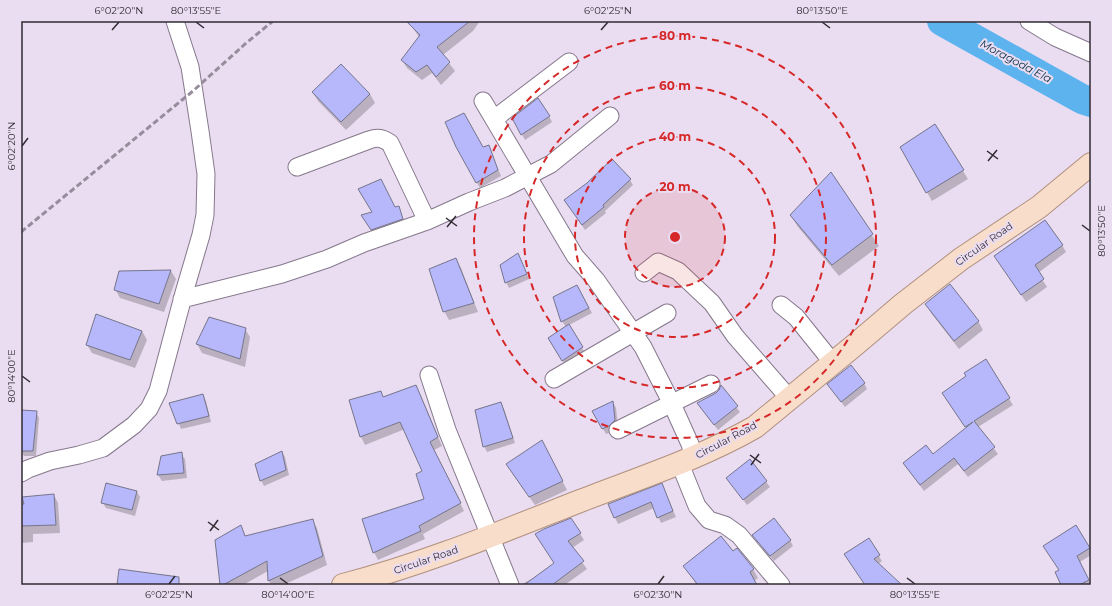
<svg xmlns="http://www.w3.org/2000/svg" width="1112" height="606" viewBox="0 0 1112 606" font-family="Montserrat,sans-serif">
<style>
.shadow{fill:#0003}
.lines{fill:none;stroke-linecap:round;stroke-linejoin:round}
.river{stroke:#5db3ed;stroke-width:30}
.building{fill:#b7b8fb;stroke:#75758b}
.minor-casing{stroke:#85788b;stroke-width:19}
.major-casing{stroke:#b0907e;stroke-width:24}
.minor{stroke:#fff;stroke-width:17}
.major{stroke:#f8ddca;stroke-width:22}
.rail{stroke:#968c9b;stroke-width:3;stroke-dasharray:6 3;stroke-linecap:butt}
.ticks{fill:none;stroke:#312b33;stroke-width:1.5}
.ring{fill:none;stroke:#d62828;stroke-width:2;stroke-dasharray:7 5}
.labels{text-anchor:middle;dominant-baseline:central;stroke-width:4;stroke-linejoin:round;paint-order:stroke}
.street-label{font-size:10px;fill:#312b33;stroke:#eadcf1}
.water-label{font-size:11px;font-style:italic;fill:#0a3047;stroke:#eadcf1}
.centre{fill:#d62828;stroke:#eadcf1;stroke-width:2}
.ring-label{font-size:12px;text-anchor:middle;font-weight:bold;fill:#d62828;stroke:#eadcf1;stroke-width:4;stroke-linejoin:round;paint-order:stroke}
.neatline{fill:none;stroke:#312b33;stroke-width:1.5}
.ticks-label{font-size:10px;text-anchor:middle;fill:#312b33}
</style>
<rect width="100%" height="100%" fill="#eadcf1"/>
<path class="shadow" d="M412,21H480L473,31L443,55L455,71L441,85L432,73L422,80L407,68L402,60L419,37L410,24Z
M313,93L370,94L375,103L346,130L318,101Z
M549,116L552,122L525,140L513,118Z
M456,146L482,149L491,152L501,176L480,188Z
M901,147L963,171L968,179L932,201Z
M612,161L630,180L633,185L605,211L606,213L585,230L569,206L588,184Z
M831,174L879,246L839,276L798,227L791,216Z
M399,207L405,224L375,235L363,216Z
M1062,245L1066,252L1038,273L1047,287L1026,302L1000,263Z
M456,259L461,268L478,312L449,320L444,311Z
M521,260L529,279L509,288L506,282Z
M171,271L176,279L164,312L120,298L115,289L120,272Z
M577,286L592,313L569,325L585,353L566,366L549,338L566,327L562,321Z
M926,304L978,321L983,330L959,349L931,313Z
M209,318L245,329L250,337L245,367L202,353L197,344Z
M142,331L147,340L135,368L92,353L87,345Z
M985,360L1013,405L978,427L998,454L968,477L958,464L924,491L904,464L933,455L967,428L947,400L968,377Z
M864,383L867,389L845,407L832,390Z
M416,386L420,394L442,446L434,450L464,511L423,534L425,539L378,560L374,552L425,499L423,472L405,429L365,445L361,437L351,401L380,392L384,398Z
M721,387L740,412L718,430L698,404L716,394Z
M203,395L206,401L211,422L181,429L171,404Z
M613,402L616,408L618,426L612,432L606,434L593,412Z
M500,403L504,409L515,443L487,452L484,446Z
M21,411L36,412L39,418L36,456H24L21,451Z
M546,449L567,490L535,505L512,473Z
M282,452L285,457L289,475L264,486L261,480Z
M181,454L185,459L187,478L162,481L158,475L161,456Z
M750,461L770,487L747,505L727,478Z
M664,490L676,517L661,523L654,508L618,524L609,504Z
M137,492L140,497L135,516L106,508L103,503Z
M54,495L58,503L60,533L33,534V542L21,543V505Z
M571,519L584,540L572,548L587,569L566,584L567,585H522V584L539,575L555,564Z
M312,520L317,528L327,565L283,585H271L269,581L268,571L243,585H221L241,527L246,537Z
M1076,526L1091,550V555L1080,562L1091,585H1062L1060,570Z
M753,535L790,540L793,546L774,561Z
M868,539L882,561L878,564L901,585H865Z
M733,552L753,569L758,578L754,581L756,585H697L684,566Z"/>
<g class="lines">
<path class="river" d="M942,21L1082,99L1091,102"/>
</g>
<path class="building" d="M406,21H470L437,47L450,62L436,77L427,65L416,72L401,60L420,35Z
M341,64L370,94L341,122L312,92Z
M538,98L550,116L521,135L512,118Z
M464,113L483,147L489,145L498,170L476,183L456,147L445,122Z
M935,124L964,170L926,193L900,147Z
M612,159L631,179L603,205L604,207L582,225L564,200L587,183Z
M831,172L873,234L832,265L790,215Z
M381,179L395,207L399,206L403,219L371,230L361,215L372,212L358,189Z
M1045,220L1063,245L1035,265L1044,279L1021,295L994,256Z
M518,253L527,274L505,283L500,265Z
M456,258L474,303L443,312L429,269Z
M171,270L159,304L114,290L119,271Z
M950,284L979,321L954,341L925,304Z
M577,285L589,308L561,322L553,297Z
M96,314L142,331L130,360L86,345Z
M209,317L246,328L240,359L196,344Z
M569,324L583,347L562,361L548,338Z
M986,359L1010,398L974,421L995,447L964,471L954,458L920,485L903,463L926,445L933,454L973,422L965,427L942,393L966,376L964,373Z
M851,365L865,383L841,402L827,384Z
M416,385L438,437L430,442L461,503L419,526L421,531L373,553L362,519L424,499L416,474L422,471L400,422L360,437L349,400L381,391L383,397Z
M721,385L738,406L714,425L697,403L716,393L719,390Z
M203,394L209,416L177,424L169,403Z
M613,401L615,420L609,426L602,429L592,411Z
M501,402L513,438L483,447L475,410Z
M21,410L37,411L33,451H21Z
M542,440L563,481L529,497L506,464Z
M282,451L286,470L260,481L255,464Z
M182,452L184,473L157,475L161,456Z
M750,459L767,481L743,500L726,478Z
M106,483L137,491L132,510L101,503Z
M662,483L673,511L657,518L651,502L614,518L608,504Z
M54,494L56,525L21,526V504H24L22,497Z
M571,518L581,533L568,541L584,561L552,585H524L554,563L535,534L544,529Z
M774,518L791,540L770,556L752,535Z
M313,519L323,556L268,581L267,561L223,585H220L215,540L241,525L245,536Z
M1076,525L1090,548L1077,556L1089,580L1079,585H1061L1055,572L1059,570L1043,546Z
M721,536L733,551L737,548L754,569L750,572L757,585H698L683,566Z
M869,538L880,555L874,559L902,585H865L844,554Z
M119,569L179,577V585H117Z"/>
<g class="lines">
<g class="minor-casing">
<path id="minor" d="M1029,21L1055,37L1091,53
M483,101L575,256L596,280L643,347L672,404L690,444L694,458
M500,115L494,119L569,62
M297,167L369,140C378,137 382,138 390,143L427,221
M644,273L658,262L678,271L712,303L735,336L789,398
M182,299L282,274L327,259L364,243L427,221L469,202L505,188L551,164L610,116
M781,305L796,317L833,363
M429,375L447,430L510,585
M554,379L667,313
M618,430L711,384
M680,464L697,506L709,520L725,525L739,535L781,585
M21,473L28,469L50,461L79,455L103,448L134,425L149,409L158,391L184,293L201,235L205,215L206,174L200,131L190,67L175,21"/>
</g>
<g class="major-casing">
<path id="major" d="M343,585C424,564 501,532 580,501C639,478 699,459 755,427L856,344L903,304L961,259L1039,207L1091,164"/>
</g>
<use href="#minor" class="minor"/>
<use href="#major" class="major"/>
<path class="rail" d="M21,232L193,91L245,44L273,21"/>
</g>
<path class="ticks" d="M196,22L204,28M822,22L830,28M112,30L119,22M601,30L608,22M22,146L28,138M987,151L998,159M988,161L997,150M446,218L457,226M1082,225L1090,231M447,227L456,216M22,376L30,382M750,455L761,463M751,465L759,454M208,522L219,530M210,531L218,520M280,578L288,584M907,578L915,584M169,584L175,576M658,584L664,576"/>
<circle cx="675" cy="237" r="50" fill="#d62828" fill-opacity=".12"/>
<g class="ring">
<circle cx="675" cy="237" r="50"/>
<circle cx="675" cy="237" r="100"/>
<circle cx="675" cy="237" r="151"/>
<circle cx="675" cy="237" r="201"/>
</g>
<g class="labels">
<g class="street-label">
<text transform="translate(984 244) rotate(-35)">Circular Road</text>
<text transform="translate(726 440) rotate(-28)">Circular Road</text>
<text transform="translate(426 560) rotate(-19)">Circular Road</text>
</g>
<g class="water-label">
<text transform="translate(1016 61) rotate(28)">Moragoda Ela</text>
</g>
</g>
<circle cx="675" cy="237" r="6" class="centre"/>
<g class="ring-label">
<text x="675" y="40">80 m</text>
<text x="675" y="90">60 m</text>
<text x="675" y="141">40 m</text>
<text x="675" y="191">20 m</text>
</g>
<rect width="1112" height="606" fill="none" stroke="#eadcf1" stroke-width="44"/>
<rect x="22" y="22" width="1068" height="562" class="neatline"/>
<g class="ticks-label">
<text x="119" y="14">6°02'20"N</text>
<text x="196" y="14">80°13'55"E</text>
<text x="608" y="14">6°02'25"N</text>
<text x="822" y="14">80°13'50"E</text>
<text transform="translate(11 146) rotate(-90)" y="4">6°02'20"N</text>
<text transform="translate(1101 231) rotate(-90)" y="4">80°13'50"E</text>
<text transform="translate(11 376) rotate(-90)" y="4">80°14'00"E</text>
<text x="169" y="598">6°02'25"N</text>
<text x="288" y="598">80°14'00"E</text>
<text x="658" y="598">6°02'30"N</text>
<text x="915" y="598">80°13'55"E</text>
</g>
</svg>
